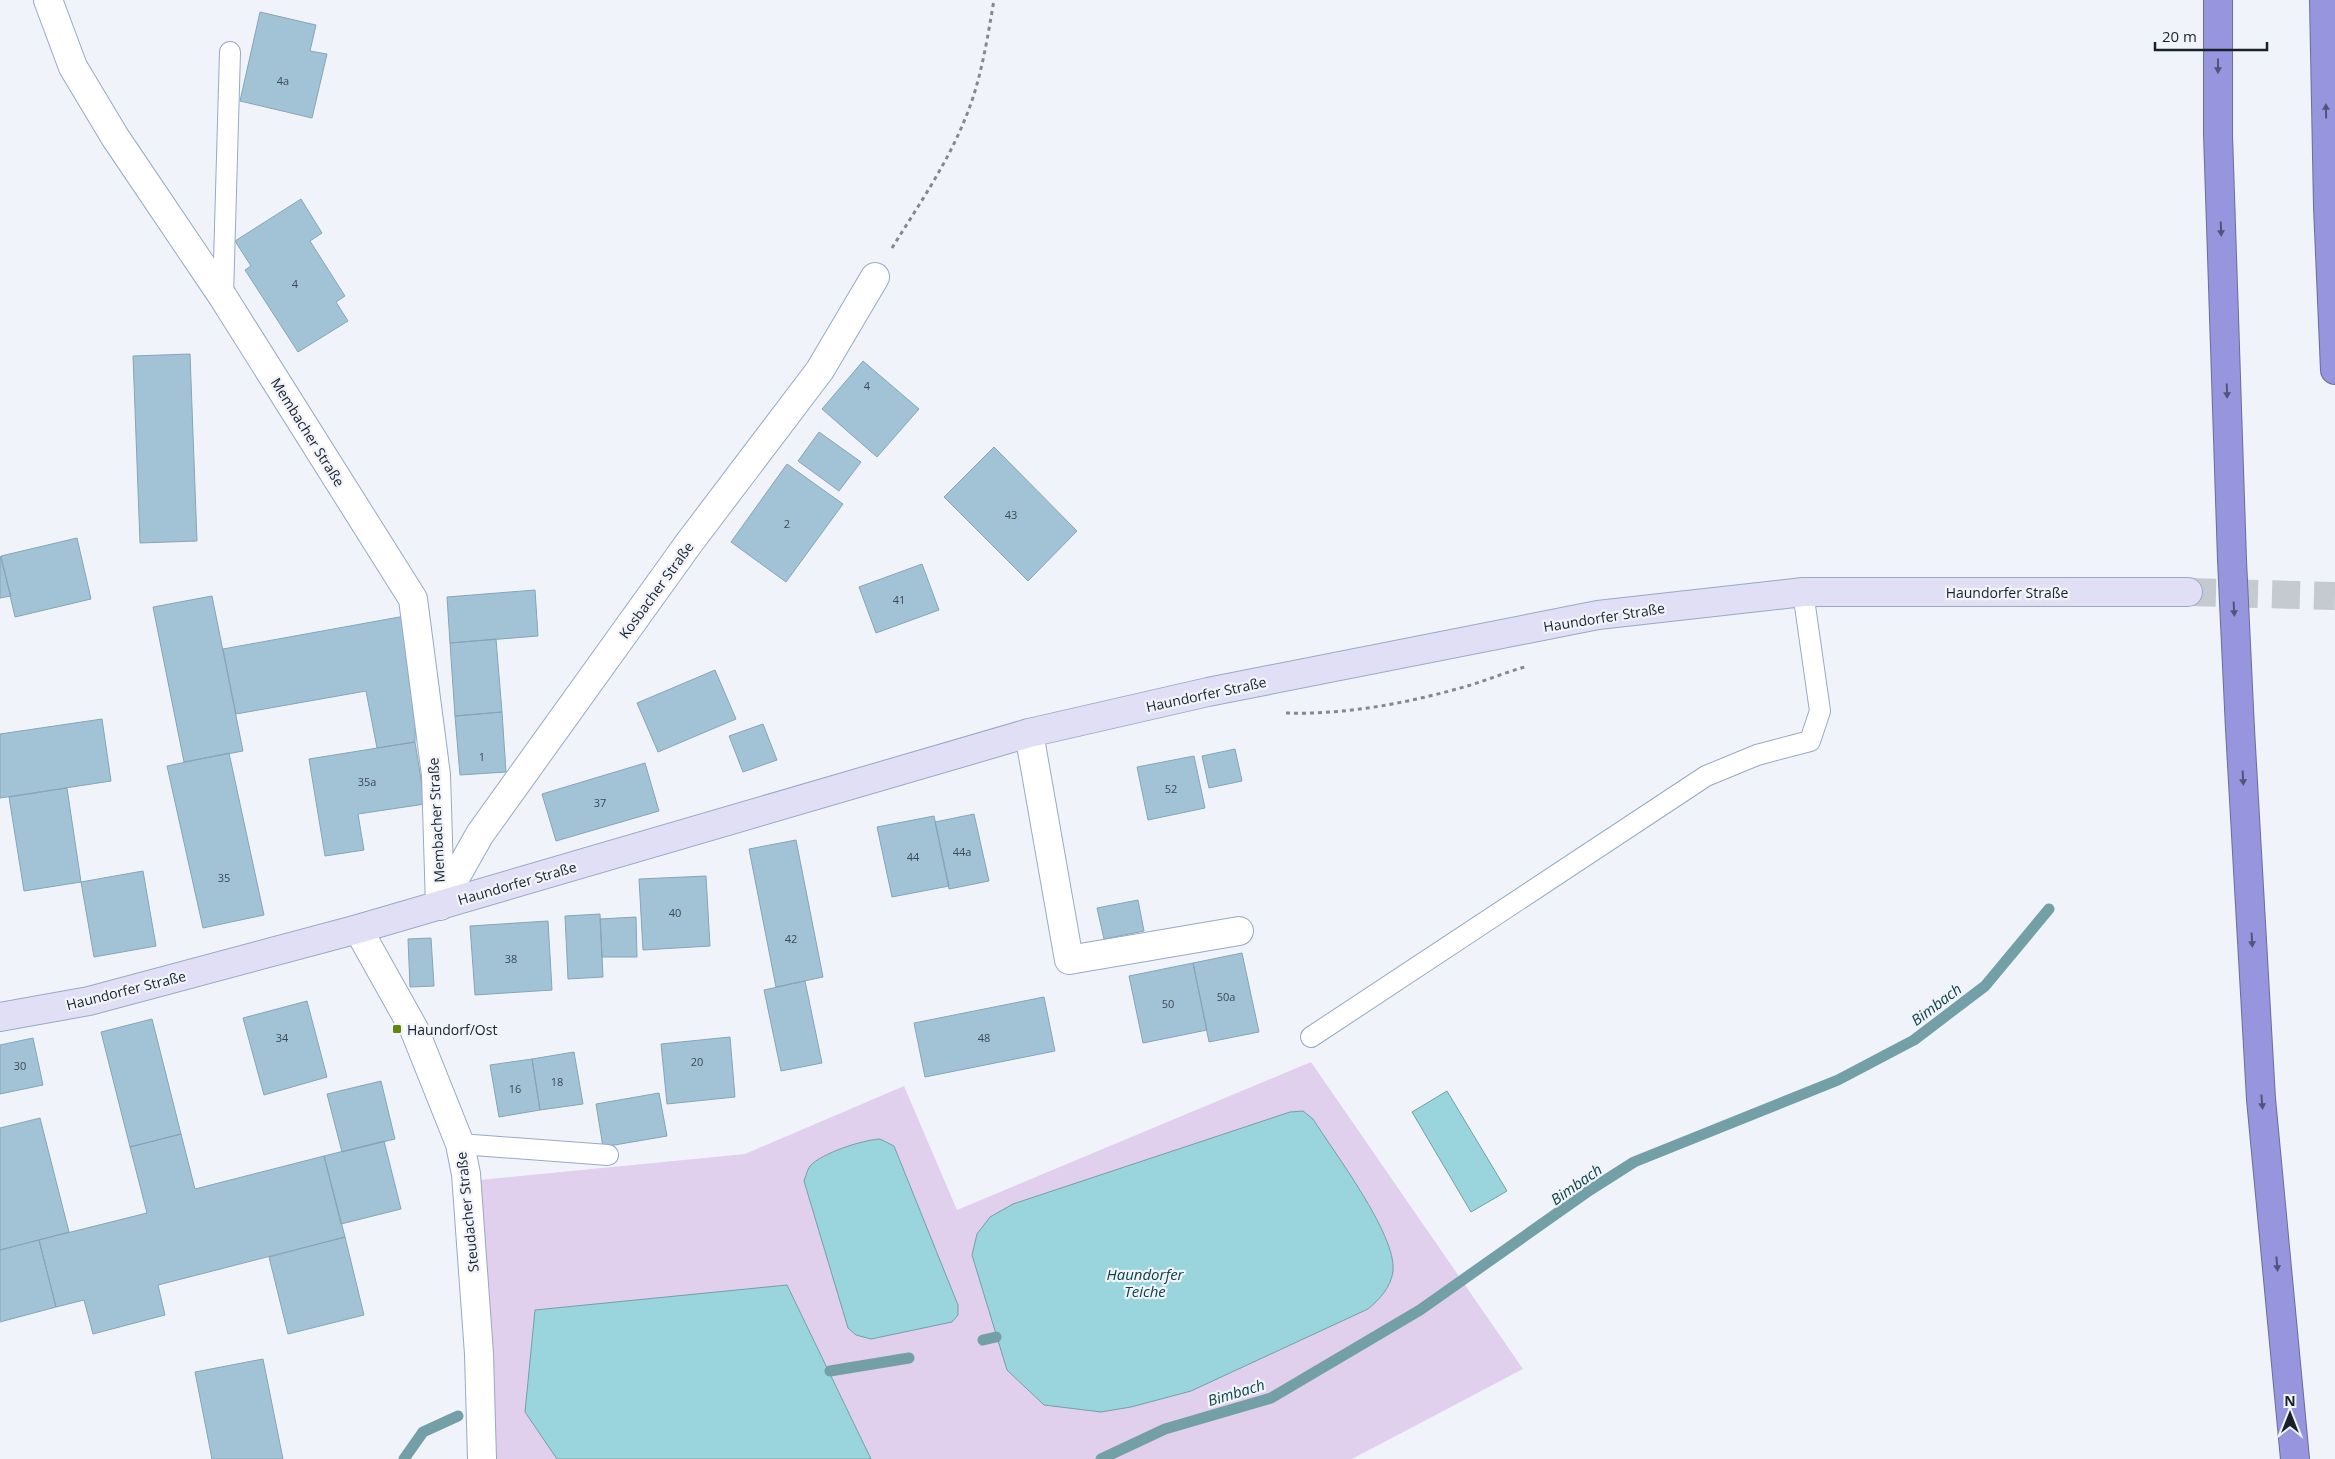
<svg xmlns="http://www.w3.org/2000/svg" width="2335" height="1459" viewBox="0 0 2335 1459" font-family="'Open Sans',sans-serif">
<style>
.green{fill:#e1cfee}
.water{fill:#9ad5dd;stroke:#739fa7}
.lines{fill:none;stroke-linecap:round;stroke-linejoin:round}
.stream{stroke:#739fa7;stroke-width:11}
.building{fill:#a2c3d5;stroke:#85a5b7}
.secondary-tunnel{stroke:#c5cad0;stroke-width:28;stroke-dasharray:28 14;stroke-linecap:butt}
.lane-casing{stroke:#97a9c4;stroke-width:22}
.street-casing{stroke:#97a9c4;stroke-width:30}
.secondary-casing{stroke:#97a9c4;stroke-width:30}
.highway-casing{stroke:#6b6c9e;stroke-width:30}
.path{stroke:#848991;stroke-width:3;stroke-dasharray:4 4;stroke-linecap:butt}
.lane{stroke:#fff;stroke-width:20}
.street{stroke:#fff;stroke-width:28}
.secondary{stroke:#e0dff5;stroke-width:28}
.highway{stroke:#9795dd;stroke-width:28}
.oneway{fill:#52557b}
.poi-dot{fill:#618608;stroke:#f0f4fa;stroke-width:2}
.labels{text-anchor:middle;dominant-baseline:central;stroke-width:4.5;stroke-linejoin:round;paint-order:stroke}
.number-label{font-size:11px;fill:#3b4955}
.street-label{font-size:14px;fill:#19202a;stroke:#f0f4fa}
.poi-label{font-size:14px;fill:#19202a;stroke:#f0f4fa;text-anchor:start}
.water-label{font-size:15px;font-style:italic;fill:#0a4248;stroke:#f0f4fa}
</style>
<rect width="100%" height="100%" fill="#f0f4fa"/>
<path class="green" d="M1311,1062L1523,1369L1352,1459H495L480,1180L745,1154L904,1086L957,1210Z"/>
<path class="water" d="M1447,1091L1507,1191L1471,1212L1412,1112Z
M1303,1111L1313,1119C1333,1151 1397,1235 1393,1271C1391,1287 1380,1299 1368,1309L1191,1391L1131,1407L1101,1412L1044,1405L1007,1370L972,1255L977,1234L990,1217L1013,1204L1290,1112Z
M880,1139L894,1146L958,1305V1315L952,1322L871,1339L856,1335L848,1328L804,1181C806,1176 807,1170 810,1166C822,1153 862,1140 880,1139Z
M787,1285L871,1459H557L525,1412L535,1310Z"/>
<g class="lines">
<path class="stream" d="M983,1340L996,1337
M830,1371L909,1358
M404,1459L423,1432L458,1416
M1101,1459L1165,1429L1271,1398L1420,1310L1590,1190L1634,1162L1838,1080L1914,1040L1985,986L2049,909"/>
</g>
<path class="building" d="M260,12L316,25L310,51L327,54L312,118L240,101Z
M301,199L322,233L310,241L345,296L336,302L348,321L298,352L245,270L251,266L235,241Z
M190,354L197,541L140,543L133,356Z
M863,361L919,409L877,457L822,409Z
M819,432L861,462L839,491L798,461Z
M994,447L1077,531L1028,581L944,497Z
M787,464L843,504L786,582L731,542Z
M77,538L91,599L15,617L1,556Z
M0,556L11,596L0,598Z
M922,564L939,610L876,633L859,587Z
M535,590L538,636L450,643L447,597Z
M212,596L243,751L184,762L153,607Z
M405,616L416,673L415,742L377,748L366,691L236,714L223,649Z
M496,639L502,712L455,716L450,643Z
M715,670L736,719L658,752L637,703Z
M502,712L506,772L460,775L455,716Z
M102,719L111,781L0,798V734Z
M763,724L777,760L743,772L729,736Z
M415,742L425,804L358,814L364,850L325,856L309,759Z
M1235,749L1242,781L1209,788L1202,756Z
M229,753L264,915L203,928L167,766Z
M1194,756L1205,808L1148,820L1137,767Z
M645,763L659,811L556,841L542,794Z
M67,788L81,882L24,891L9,797Z
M974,814L989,881L949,889L935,822Z
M934,816L949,886L892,897L877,827Z
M796,840L823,977L776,987L749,849Z
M143,871L156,946L94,957L81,882Z
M706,876L710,946L643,950L639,879Z
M1138,900L1144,931L1104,939L1097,908Z
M600,914L603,977L568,979L565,916Z
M636,917L637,957H602L600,919Z
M548,921L552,990L475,995L470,926Z
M431,938L434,986L410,987L408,939Z
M1242,953L1259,1032L1209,1042L1193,963Z
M1193,963L1207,1030L1143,1043L1129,976Z
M805,981L822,1063L781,1071L764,990Z
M1044,997L1055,1051L925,1077L914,1023Z
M307,1001L327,1077L264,1095L243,1018Z
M152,1019L181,1134L130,1147L101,1032Z
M730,1037L735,1097L667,1104L661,1044Z
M33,1038L43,1085L0,1094V1045Z
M574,1052L583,1104L540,1110L532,1059Z
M532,1059L540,1110L499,1117L490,1065Z
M381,1081L395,1139L342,1152L327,1094Z
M659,1093L667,1136L603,1147L596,1104Z
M40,1118L69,1232L0,1250V1128Z
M181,1134L195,1189L324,1156L345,1237L158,1285L165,1315L93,1334L84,1300L56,1307L39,1240L147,1213L130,1147Z
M384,1141L401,1209L341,1224L324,1156Z
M345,1237L364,1315L288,1334L269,1257Z
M39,1240L56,1307L0,1322V1250Z
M263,1359L283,1459H212L195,1372Z"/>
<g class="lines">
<path class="secondary-tunnel" d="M2188,592L2335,596"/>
<g class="lane-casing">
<path id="lane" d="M223,297L230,52
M1311,1037L1706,776L1757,755L1810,741L1820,711L1803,592
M460,1144L608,1155"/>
</g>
<g class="street-casing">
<path id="street" d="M48,0L73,67L115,137L223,297L413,599L436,775L440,906
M1029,733L1069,960L1239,931
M440,905L480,834L689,543L820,370L875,277
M358,929L414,1029L460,1144L466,1174L479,1354L482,1459"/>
</g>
<g class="secondary-casing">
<path id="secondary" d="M0,1017L89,1001L358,929L1029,733L1208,692L1598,615L1803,592H2188"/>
</g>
<g class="highway-casing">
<path id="highway" d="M2218,0V134L2232,560L2240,729L2261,1099L2295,1459
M2324,0L2328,207L2335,370"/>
</g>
<path class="path" d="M892,248C918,206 947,164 965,119C981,81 987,40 994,0
M1286,713C1348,715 1414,702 1474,684C1492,678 1510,671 1528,666"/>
<use href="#lane" class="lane"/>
<use href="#street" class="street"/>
<use href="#secondary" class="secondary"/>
<use href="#highway" class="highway"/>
</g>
<defs><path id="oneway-solid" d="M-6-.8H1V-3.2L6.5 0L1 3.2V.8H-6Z" transform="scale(1.25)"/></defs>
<g class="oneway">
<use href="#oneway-solid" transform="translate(2218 66) rotate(90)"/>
<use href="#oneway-solid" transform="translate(2326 111) rotate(-91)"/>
<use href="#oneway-solid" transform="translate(2221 229) rotate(88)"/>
<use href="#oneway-solid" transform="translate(2227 391) rotate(88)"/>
<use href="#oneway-solid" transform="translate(2234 609) rotate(87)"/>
<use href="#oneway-solid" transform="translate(2243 778) rotate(87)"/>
<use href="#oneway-solid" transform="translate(2252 940) rotate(87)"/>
<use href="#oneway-solid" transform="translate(2262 1102) rotate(85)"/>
<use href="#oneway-solid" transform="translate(2277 1264) rotate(85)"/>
</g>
<rect class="poi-dot" x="392" y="1024" width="10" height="10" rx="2.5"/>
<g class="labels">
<g class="number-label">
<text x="283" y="80">4a</text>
<text x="295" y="283">4</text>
<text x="867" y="385">4</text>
<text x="1011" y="514">43</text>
<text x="787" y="523">2</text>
<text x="899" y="599">41</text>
<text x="482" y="756">1</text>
<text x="367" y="781">35a</text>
<text x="1171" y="788">52</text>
<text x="600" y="802">37</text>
<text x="962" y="851">44a</text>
<text x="913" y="856">44</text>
<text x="224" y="877">35</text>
<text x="675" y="912">40</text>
<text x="791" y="938">42</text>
<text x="511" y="958">38</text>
<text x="1226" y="996">50a</text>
<text x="1168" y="1003">50</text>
<text x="282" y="1037">34</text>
<text x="984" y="1037">48</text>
<text x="697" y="1061">20</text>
<text x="20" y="1065">30</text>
<text x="557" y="1081">18</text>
<text x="515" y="1088">16</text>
</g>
<g class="street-label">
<text transform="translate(308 432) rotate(58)">Membacher Straße</text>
<text transform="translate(656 590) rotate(-54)">Kosbacher Straße</text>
<text x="2007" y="592">Haundorfer Straße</text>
<text transform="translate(1604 617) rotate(-9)">Haundorfer Straße</text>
<text transform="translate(1206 694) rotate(-12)">Haundorfer Straße</text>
<text transform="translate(436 820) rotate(-93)">Membacher Straße</text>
<text transform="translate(517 883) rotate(-16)">Haundorfer Straße</text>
<text transform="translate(126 990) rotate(-14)">Haundorfer Straße</text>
<text transform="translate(467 1212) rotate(-96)">Steudacher Straße</text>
</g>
<g class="poi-label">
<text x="407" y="1029">Haundorf/Ost</text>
</g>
<g class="water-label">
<text transform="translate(1936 1004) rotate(-37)">Bimbach</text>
<text transform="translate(1576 1184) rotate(-35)">Bimbach</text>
<text x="1145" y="1274">Haundorfer<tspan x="1145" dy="17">Teiche</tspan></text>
<text transform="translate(1236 1392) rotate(-17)">Bimbach</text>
</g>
</g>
<g transform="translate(2290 1414)" stroke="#f0f4fa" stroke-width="4" paint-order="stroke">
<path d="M0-4L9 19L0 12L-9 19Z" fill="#19202a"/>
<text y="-8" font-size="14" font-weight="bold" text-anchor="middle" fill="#19202a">N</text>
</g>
<path d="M2155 42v8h112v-8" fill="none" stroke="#19202a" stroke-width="2.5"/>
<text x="2162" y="42" font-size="15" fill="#19202a" stroke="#f0f4fa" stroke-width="4" paint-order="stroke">20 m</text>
</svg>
